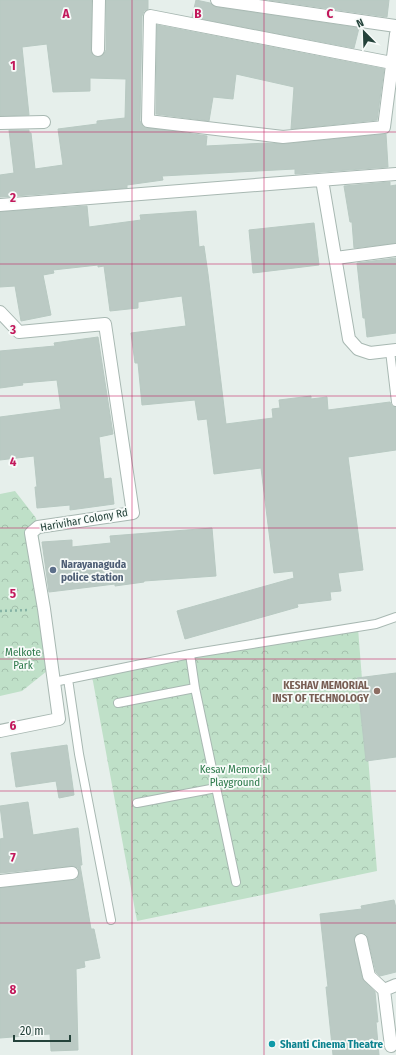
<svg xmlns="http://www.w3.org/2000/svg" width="396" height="1055" viewBox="0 0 396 1055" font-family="'Fira Sans Condensed',sans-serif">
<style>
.forest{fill:url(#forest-crowns)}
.building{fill:#bbcac4;stroke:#b8c9c2}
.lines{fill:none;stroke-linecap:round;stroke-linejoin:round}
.service-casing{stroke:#a8b8b2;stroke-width:10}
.minor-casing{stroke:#a8b8b2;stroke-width:14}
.path{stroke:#86b3a5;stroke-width:2.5;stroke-dasharray:2 3;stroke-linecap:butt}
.service{stroke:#fff;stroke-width:8}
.minor{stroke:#fff;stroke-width:12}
.grid{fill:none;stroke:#c2185b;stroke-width:1;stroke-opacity:0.55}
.service-dot{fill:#5c6f8a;stroke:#f7fbf9;stroke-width:1.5}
.education-dot{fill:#8d6e63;stroke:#f7fbf9;stroke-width:1.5}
.culture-dot{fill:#0f9aa8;stroke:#f7fbf9;stroke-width:1.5}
.labels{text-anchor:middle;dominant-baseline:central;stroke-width:3.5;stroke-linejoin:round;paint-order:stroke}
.street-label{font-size:11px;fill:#24423a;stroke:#f7fbf9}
.service-label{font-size:11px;font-weight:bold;fill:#4e5e75;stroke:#f7fbf9;text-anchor:start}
.park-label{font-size:11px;fill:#2d7a4b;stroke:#f7fbf9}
.education-label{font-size:11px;font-weight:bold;fill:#785e54;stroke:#f7fbf9;text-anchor:end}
.culture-label{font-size:11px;font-weight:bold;fill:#0d838f;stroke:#f7fbf9;text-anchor:start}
.grid-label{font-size:13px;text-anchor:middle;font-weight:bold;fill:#c2185b;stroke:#f7fbf9;stroke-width:3.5;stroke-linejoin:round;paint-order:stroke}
</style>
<defs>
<pattern id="forest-crowns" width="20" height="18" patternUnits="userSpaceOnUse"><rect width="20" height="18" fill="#bfe0c8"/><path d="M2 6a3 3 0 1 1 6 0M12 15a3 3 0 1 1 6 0" fill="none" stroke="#a4c1ad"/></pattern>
</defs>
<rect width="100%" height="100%" fill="#e6efeb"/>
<path class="forest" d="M15,491L36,518L42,559L47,671L22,691L0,696V494Z
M358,628L377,871L137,921L92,676Z"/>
<path class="building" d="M0,0H92L91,50L94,56L98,57L104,54L106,50V0H148V9L144,11L142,16L140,121L144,127L207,136L206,146L267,143L284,144L386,134L388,167L295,174V169L162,176L163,180L127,185V188L0,197V175L14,173L9,130H29V133H31L35,169L63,165L58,129L97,124V121L125,118L126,79L90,78V91L53,92L47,44L22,47L29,115L0,116Z
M196,0L210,3L216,7L359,28L354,48L192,17Z
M269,0H389L387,17Z
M157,25L384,69L377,120L291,129L294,87L236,74L233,99L213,97L209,121L156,114Z
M390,182V186L396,185V243L354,248L352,222H350L344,186Z
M87,206L89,227L141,220L140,215L196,211L199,247L204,246L208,274L226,424L273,418L272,409L280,408L279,400L311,396V399L327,397L328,410L390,402L392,406L396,407V450L348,457L363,570L338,573L341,591L330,592L331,600L297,604L298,607L185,639L177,611L294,578L293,571L274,573L261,468L214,474L207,419L198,420L195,400L142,405L138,363H135L131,333L186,326L182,296L138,302V308L110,311L104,266L98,267V265L53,270L54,273L43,275L51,315L21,321L15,286L0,287V212Z
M314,223L319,265L253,273L249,230Z
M396,258V333L367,337L365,318H363L357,263Z
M98,337L113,434L99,437L104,479L111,478L114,504L70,510V505L37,508L35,487H37L34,456L0,460V417L61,409L57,380L22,383L23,385L0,388V351L55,346L54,343Z
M212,528L216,576L144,581V582L115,586V584L49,592L42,542L72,540V547L111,543L110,536Z
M396,673V757L366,761L357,678Z
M67,745L74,795L59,798L56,781L16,787L11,753Z
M28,802L33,835L78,828L82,865H80L91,929H94L100,958L84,961L85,967L76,969L78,1050L51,1051L50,1034L0,1038V888L73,880L77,879L79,873L78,868L71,866L0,873V839L4,838L0,806Z
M394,900L396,908V972L380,976L376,972L367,935L364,933H360L356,935L354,938L362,978L375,992L378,1022H376L379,1055H333L326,987H328L320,914L362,909L361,906Z"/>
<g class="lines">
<g class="service-casing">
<path id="service" d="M390,351L396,402
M68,679L79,754L111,920
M54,682L190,654
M118,703L195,688
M137,803L216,788
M236,882L195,688L190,654L376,624L396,617"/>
</g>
<g class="minor-casing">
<path id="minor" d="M217,0L396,26
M396,34L384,127L283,137L148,121L150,16L392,63L396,64
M98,50L99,0
M0,123L44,122
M322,180L349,339L358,349L370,353L396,350
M0,205L396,174
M336,258L396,250
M0,312L19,332L105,324L133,513L38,527L31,533L44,609L59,719L0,731
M0,881L72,873
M361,940L369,976L384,990
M391,1046L384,990L396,985"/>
</g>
<path class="path" d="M0,611L29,610"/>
<use href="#service" class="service"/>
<use href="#minor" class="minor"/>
</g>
<path class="grid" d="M132,0V1055M264,0V1055M0,132H396M0,264H396M0,396H396M0,528H396M0,659H396M0,791H396M0,923H396"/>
<circle class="service-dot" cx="53" cy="570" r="4"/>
<circle class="education-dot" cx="377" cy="691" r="4"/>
<circle class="culture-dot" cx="272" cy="1044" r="4"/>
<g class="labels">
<g class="street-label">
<text transform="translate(84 520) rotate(-10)">Harivihar Colony Rd</text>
</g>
<g class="service-label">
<text x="61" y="564">Narayanaguda<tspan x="61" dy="13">police station</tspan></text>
</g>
<g class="park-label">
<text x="23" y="652">Melkote<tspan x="23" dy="13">Park</tspan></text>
<text x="235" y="769">Kesav Memorial<tspan x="235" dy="13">Playground</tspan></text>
</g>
<g class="education-label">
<text x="369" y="685">KESHAV MEMORIAL<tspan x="369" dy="13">INST OF TECHNOLOGY</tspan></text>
</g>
<g class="culture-label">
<text x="280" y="1044">Shanti Cinema Theatre</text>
</g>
</g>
<g class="grid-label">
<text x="66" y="18">A</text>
<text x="198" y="18">B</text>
<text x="330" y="18">C</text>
<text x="13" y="70">1</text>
<text x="13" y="202">2</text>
<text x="13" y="334">3</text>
<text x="13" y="466">4</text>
<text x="13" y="598">5</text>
<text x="13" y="730">6</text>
<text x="13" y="862">7</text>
<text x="13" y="994">8</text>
</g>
<g transform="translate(364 32) rotate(337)" stroke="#f7fbf9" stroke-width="3" paint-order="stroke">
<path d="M0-3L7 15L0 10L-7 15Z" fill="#24423a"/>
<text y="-6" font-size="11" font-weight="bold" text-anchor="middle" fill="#24423a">N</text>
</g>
<path d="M14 1035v6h56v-6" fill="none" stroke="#24423a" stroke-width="2"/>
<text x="20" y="1035" font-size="12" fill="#24423a" stroke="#f7fbf9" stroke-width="3" paint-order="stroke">20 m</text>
</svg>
